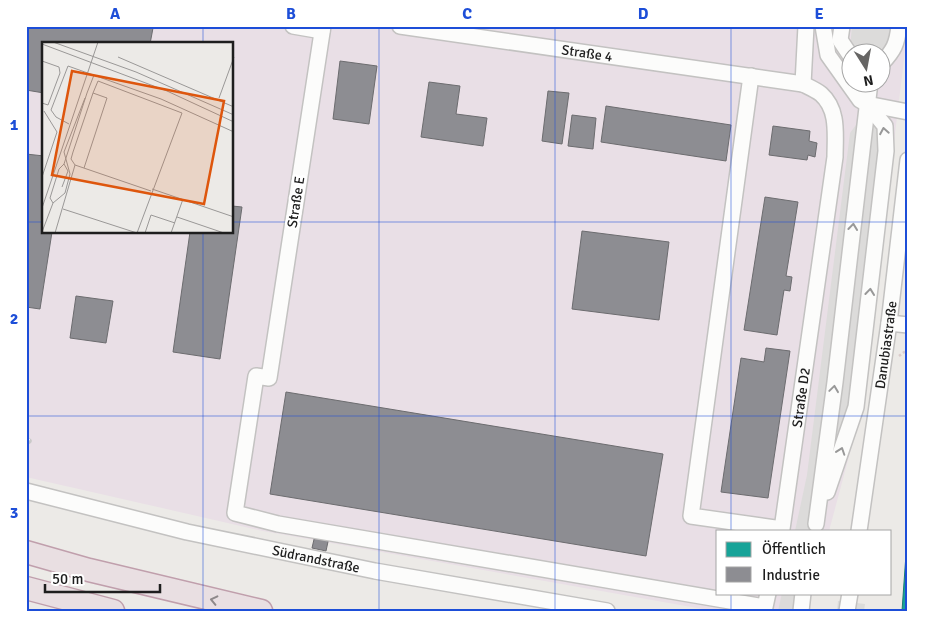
<svg xmlns="http://www.w3.org/2000/svg" width="934" height="637" viewBox="0 0 934 637" font-family="Signika,sans-serif">
<style>
.industrial{fill:#e9dfe6;fill-rule:evenodd}
.parking{fill:#dcdbda}
.pier{fill:#dcdcda}
.public{fill:#17a398;stroke:#197b73}
.industry{fill:#8d8d92;stroke:#6c6c6f}
.lines{fill:none;stroke-linecap:round;stroke-linejoin:round}
.minor-casing{stroke:#c3c2c1;stroke-width:18}
.highway-casing{stroke:#c09fac;stroke-width:25}
.path{stroke:#dacbca;stroke-width:2.5;stroke-dasharray:2.5 2.5;stroke-linecap:butt}
.minor{stroke:#fcfcfb;stroke-width:15}
.highway{stroke:#e9dfe2;stroke-width:22}
.rail-casing{stroke:#cacac9;stroke-width:5.5}
.rail{stroke:#fff;stroke-width:4;stroke-dasharray:11;stroke-linecap:butt}
.oneway{stroke:#989898}
.oneway2{stroke:#8e888a}
.grid{fill:none;stroke:#1d4ed8;stroke-width:1;stroke-opacity:0.55}
.labels{text-anchor:middle;dominant-baseline:central;stroke-width:5;stroke-linejoin:round;paint-order:stroke}
.street-label{font-size:14px;fill:#1e1e1e;stroke:#fff}
.inset-road{fill:none;stroke:#9a9897;stroke-width:1}
.view{fill:#de560d;fill-opacity:0.15;stroke:#de560d;stroke-width:2.5}
.inset-edge{fill:none;stroke:#1e1e1e;stroke-width:2.5}
.neatline{fill:none;stroke:#1d4ed8;stroke-width:2}
.grid-label{font-size:16px;text-anchor:middle;font-weight:bold;fill:#1d4ed8}
</style>
<rect width="100%" height="100%" fill="#eceae7"/>
<path class="industrial" d="M26,26H908L862,408L829,531H718V593H812L808,611H714L263,531L26,477ZM44,44H232V232H44ZM852,52H882V82H852Z"/>
<path class="parking" d="M852,26H893L891,45L882,52H855L850,48Z
M865,113L880,125L884,151L853,406L811,531H795L807,475L850,133Z
M782,593H797L793,611H778Z"/>
<path class="pier" d="M838,601L865,604L864,611H837Z"/>
<path class="public" d="M908,526V611H902Z"/>
<path class="industry" d="M26,26H140L153,28L150,44H44V93L26,90Z
M340,61L377,66L369,124L333,119Z
M429,82L460,86L456,114L487,118L483,146L421,137Z
M548,91L569,93L562,144L542,141Z
M606,106L731,125L726,161L601,142Z
M572,115L596,118L593,149L568,146Z
M773,126L810,131L809,141L817,143L815,157L808,155L807,160L769,155Z
M26,154L44,156V232H52L40,309L26,307Z
M765,197L798,202L786,276L792,277L790,291L784,290L777,335L744,330Z
M232,206L242,207L220,359L173,352L190,232H232Z
M582,231L669,242L659,320L572,309Z
M76,296L113,301L106,343L70,338Z
M766,348L790,351L768,498L721,492L741,358L764,362Z
M286,392L663,454L646,556L270,494Z
M315,535L329,537L326,551L312,548Z"/>
<g class="lines">
<g class="minor-casing">
<g id="minor">
<path d="M293,26L322,31"/>
<path d="M323,26L269,378L256,376L235,513L278,524L765,607L768,593"/>
<path id="s1" d="M400,26L803,84"/>
<path d="M823,26L828,55L860,100L867,104L908,112"/>
<path d="M842,26L840,40L852,58"/>
<path d="M882,63C894,50 897,44 899,26"/>
<path id="s2" d="M751,76L691,516L782,529L835,157C835,135 839,110 821,94C816,90 809,87 803,84L806,26"/>
<path d="M889,323L908,325"/>
<path id="s3" d="M26,491L187,532L375,571L607,611"/>
<path d="M827,492L856,407L886,151L885,126L867,104"/>
<path d="M816,524L835,382L870,82"/>
<path id="s4" d="M859,531L889,323L908,160"/>
<path d="M801,611L803,593"/>
<path d="M847,611L850,593"/>
</g>
</g>
<g class="highway-casing">
<path id="highway" d="M26,552L89,570L261,611
M26,588L113,611"/>
</g>
<path class="path" d="M899,356L908,349"/>
<use href="#minor" class="minor"/>
<use href="#highway" class="highway"/>
<g class="rail-casing">
<path id="rail" d="M26,439L29,441"/>
</g>
<use href="#rail" class="rail"/>
</g>
<defs><path id="oneway-chevron" d="M-2-3.5L2.5 0L-2 3.5" fill="none" stroke-width="1.6" stroke-linecap="round" stroke-linejoin="round" transform="scale(1.25)"/></defs>
<g class="oneway">
<use href="#oneway-chevron" transform="translate(884 131) rotate(-100)"/>
<use href="#oneway-chevron" transform="translate(853 227) rotate(-84)"/>
<use href="#oneway-chevron" transform="translate(870 292) rotate(-84)"/>
<use href="#oneway-chevron" transform="translate(834 389) rotate(-82)"/>
<use href="#oneway-chevron" transform="translate(841 451) rotate(-71)"/>
</g>
<use class="oneway2" href="#oneway-chevron" transform="translate(214 600) rotate(-167)"/>
<path class="grid" d="M203,26V44M379,26V611M555,26V611M731,26V531M26,222H44M232,222H908M203,232V611M26,416H908M731,593V611"/>
<g class="labels">
<g class="street-label">
<text stroke="none"><textPath href="#s1" startOffset="189">Straße 4</textPath></text>
<text transform="translate(296 202) rotate(-81)">Straße E</text>
<text stroke="none"><textPath href="#s4" startOffset="188">Danubiastraße</textPath></text>
<text stroke="none"><textPath href="#s2" startOffset="669">Straße D2</textPath></text>
<text stroke="none"><textPath href="#s3" startOffset="298">Südrandstraße</textPath></text>
</g>
</g>
<g transform="translate(42 42)">
<rect width="191" height="191" fill="#eceae7"/>
<path class="inset-road" d="M11,0L94,30L192,73M0,2L125,49L192,80M76,15L192,65M0,19L17,25M45,51L52,33M51,51L56,39L140,71L95,191M177,56L192,15M0,61L6,63L18,31L17,25M27,82L14,75L9,68L26,24L119,57L192,90M33,123L109,149M0,135L15,90L2,69M20,145L26,129L22,122M110,147L192,175M11,161L23,151L28,132L22,110L43,56M0,166L56,0M21,167L95,191M135,175L182,191M0,190L11,161L8,156L17,127L22,122L45,51M13,191L33,123L29,117L31,110L51,51L65,56L42,126M103,191L109,173L133,181M129,191L141,157"/>
<path class="view" d="M30,29L182,59L162,162L10,133Z"/>
<rect width="191" height="191" class="inset-edge"/>
</g>
<rect width="934" height="637" fill="none" stroke="#ffffff" stroke-width="55"/>
<rect x="716" y="530" width="175" height="65" fill="#ffffff" stroke="#a5a5a5"/>
<rect x="726" y="542" width="25" height="15" fill="#17a398" stroke="#a5a5a5"/>
<text x="762" y="554" font-size="15" fill="#1e1e1e">Öffentlich</text>
<rect x="726" y="567" width="25" height="15" fill="#8d8d92" stroke="#a5a5a5"/>
<text x="762" y="580" font-size="15" fill="#1e1e1e">Industrie</text>
<g transform="translate(866 68) rotate(169)"><circle r="24" fill="#ffffff" stroke="#a5a5a5"/>
<path d="M0-4L9 19L0 12L-9 19Z" fill="#666564"/>
<text y="-8" font-size="14" font-weight="bold" text-anchor="middle" fill="#1e1e1e">N</text>
</g>
<path d="M45 584v8h115v-8" fill="none" stroke="#1e1e1e" stroke-width="2.5"/>
<text x="52" y="584" font-size="15" fill="#1e1e1e" stroke="#ffffff" stroke-width="4" paint-order="stroke">50 m</text>
<rect x="28" y="28" width="878" height="582" class="neatline"/>
<g class="grid-label">
<text x="115" y="19">A</text>
<text x="291" y="19">B</text>
<text x="467" y="19">C</text>
<text x="643" y="19">D</text>
<text x="819" y="19">E</text>
<text x="14" y="130">1</text>
<text x="14" y="324">2</text>
<text x="14" y="518">3</text>
</g>
</svg>
